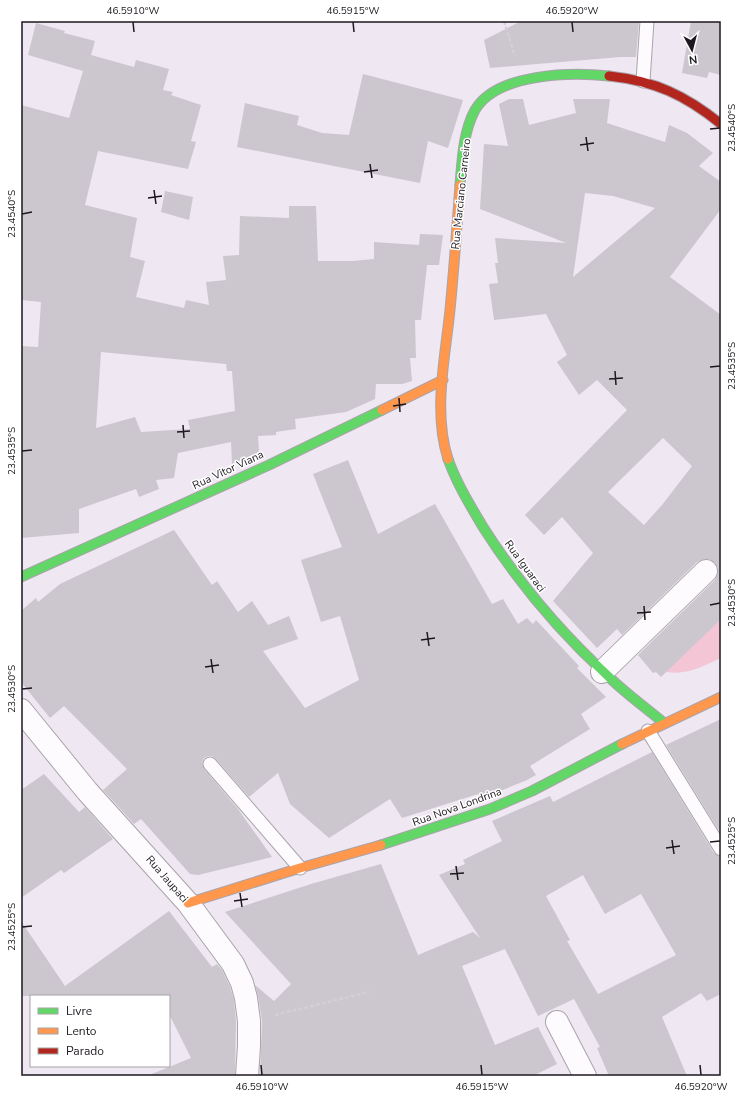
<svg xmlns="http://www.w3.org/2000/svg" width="742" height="1097" viewBox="0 0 742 1097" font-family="'Nunito Sans',sans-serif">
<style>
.green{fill:#f4c5d5}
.building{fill:#ccc7cf;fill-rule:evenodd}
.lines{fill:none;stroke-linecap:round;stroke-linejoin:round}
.lane-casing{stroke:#a9a3ab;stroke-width:15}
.street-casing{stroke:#a9a3ab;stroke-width:24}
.fast-casing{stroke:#a9a3ab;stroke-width:11}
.slow-casing{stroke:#a9a3ab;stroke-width:11}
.jam-casing{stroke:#a9a3ab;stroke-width:11}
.path{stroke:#d2d0d2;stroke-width:2.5;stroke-dasharray:4 2;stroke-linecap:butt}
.lane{stroke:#fdfbfd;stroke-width:13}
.street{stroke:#fdfbfd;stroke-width:22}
.fast{stroke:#63d668;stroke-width:9}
.slow{stroke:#ff974d;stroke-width:9}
.jam{stroke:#b3261e;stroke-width:9}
.ticks{fill:none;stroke:#1d181f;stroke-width:1.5}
.labels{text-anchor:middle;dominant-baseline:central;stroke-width:3;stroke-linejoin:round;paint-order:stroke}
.street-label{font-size:11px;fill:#1d181f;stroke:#fff}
.neatline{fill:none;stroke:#1d181f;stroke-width:1.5}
.ticks-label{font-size:10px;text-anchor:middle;fill:#1d181f}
</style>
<rect width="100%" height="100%" fill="#efe7f1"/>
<path class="green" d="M721,589V658C701,667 688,675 666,672Z"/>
<path class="building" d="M521,21H639L636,57H620L490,68L484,40Z
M691,21H721V75L709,72L707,78L682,73Z
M36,23L65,31L64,33L95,41L91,55L134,67L136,60L169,69L163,90L173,92L171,95L201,105L191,141L196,142L188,169L98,151L85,205L137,218L130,257L145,261L136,297L184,308L186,300L209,305L206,282L226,280L223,256L239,255L240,216L289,218V206H316L318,261H352L374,259V242L419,245L420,234L443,235L439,265H427L421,320H415L416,358H410L412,381L402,384H376L375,399L346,412L295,419L296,429L276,432V435L258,436L259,452L232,464L231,442L178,453L174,478L156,480L159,489L139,497L136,489L79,509V533L21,538V346L38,347L41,302L21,300V105L69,118L83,71L28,55ZM101,352L226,364L227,371H232L235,411L188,420L190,429L141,432L135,417L96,428Z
M363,74L463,100L448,148L428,141L420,183L237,147L245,103L299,116L297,125L322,133L349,135Z
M509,99H523L529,125L576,113L573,99H610L607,123L665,142L669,125L687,133L713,153L699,166L721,182V209L670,277L721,315V617L718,622L661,677L656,672L653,673L638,655L715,580L718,574V568L715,563L709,559H703L697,562L622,635L617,629L597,648L553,601L593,553L562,517L544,535L525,515L627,410L597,380L579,395L557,362L567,355L546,314L494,320L489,284L498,283L495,263H498L495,238L566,243L480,209L484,144L508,146L499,104ZM585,193L613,196L655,208L573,277ZM663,438L692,466L662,505L644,525L608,492Z
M165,191L193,197L189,220L161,212Z
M348,460L378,534L435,504L492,604L503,599L518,624L527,618L533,624L536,620L579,666L577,668L606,697L581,714L590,729L530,766L536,775L527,780L481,799L478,794L402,818L390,799L329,838L290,804L278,773L249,797L216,759L212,756H208L204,758L202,762L204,769L238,809L272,857L198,875L190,874L141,819L134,824L103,790L127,769L64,706L50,718L21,682V611L36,598L38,602L60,584L174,530L212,585L217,581L238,612L252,601L268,625L289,616L298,639L263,651L305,708L359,680L340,616L321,622L301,560L342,547L313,474Z
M721,719V834L666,745Z
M652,752L714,853L721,857V994L707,1001L701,993L662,1017L687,1076H609L597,1048L600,1047L574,999L538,1016L505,949L462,966L495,1045L538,1027L557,1064L533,1076H260L262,1021L258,996L255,985L274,1001L291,984L225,912L311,884L381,864L418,955L473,932L480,938L439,875L465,864L463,860L502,841L492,821L550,796L553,802ZM583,875L605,914L641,894L676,955L598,994L567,941L570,940L546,896Z
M44,774L79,812L85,807L113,839L64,873L61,870L21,898V790Z
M169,911L212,967L217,964L222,970L230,987L234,1000L236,1022L235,1076H147L191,1058L169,1014V996H21V921L65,986Z"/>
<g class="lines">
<g class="lane-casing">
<path id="lane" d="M643,81L647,21
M648,731L721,849
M210,764L300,868"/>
</g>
<g class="street-casing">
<path id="street" d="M602,672L706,571
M21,710L87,791L188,903L233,964L242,983L246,998L249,1021V1046L247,1076
M557,1022L585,1076"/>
</g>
<g class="fast-casing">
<path id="fast" d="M460,185C462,161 463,132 475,110C497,73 571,72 609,76
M448,459C457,484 470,505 483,527C518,582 560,632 608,676C625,693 645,707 664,723
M21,577L269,465L382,410
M381,845L490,809L532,791L622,744"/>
</g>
<g class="slow-casing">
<path id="slow" d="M382,410L443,380
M448,459C433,412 445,359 450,310C454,269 457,227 460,185
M622,744L721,697
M188,903L300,868L381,845"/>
</g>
<g class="jam-casing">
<path id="jam" d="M609,76C655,81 685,95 721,124"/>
</g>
<path class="path" d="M504,21L515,56
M275,1015L369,992"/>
<use href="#lane" class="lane"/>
<use href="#street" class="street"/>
<use href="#fast" class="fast"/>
<use href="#slow" class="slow"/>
<use href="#jam" class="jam"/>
</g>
<path class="ticks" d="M133,22L134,32M353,22L354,32M572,22L573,32M710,129L720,128M586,137L588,151M580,145L594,143M370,164L372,178M364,172L378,170M154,190L156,204M148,198L162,196M22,214L32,212M710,367L720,366M615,371L616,385M609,379L623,378M399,398L400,412M393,406L406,404M183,425L184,438M177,432L190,431M22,451L32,450M710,605L720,603M644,606L645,620M637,613L651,612M427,632L429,646M421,640L435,638M211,659L213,673M205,667L219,665M22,689L32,688M672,840L674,854M710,842L720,841M666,848L680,846M456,866L458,880M450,874L464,873M240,893L242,907M234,901L248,899M22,927L32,926M261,1065L262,1075M481,1065L482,1075M700,1065L701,1075"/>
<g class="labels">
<g class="street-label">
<text transform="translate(461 194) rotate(-84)">Rua Marciano Carneiro</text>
<text transform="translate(228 470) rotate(-25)">Rua Vitor Viana</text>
<text transform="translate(525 566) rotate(54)">Rua Iguaraci</text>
<text transform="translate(457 807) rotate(-20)">Rua Nova Londrina</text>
<text transform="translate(167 879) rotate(49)">Rua Jaupaci</text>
</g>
</g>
<rect width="742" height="1097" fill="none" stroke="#ffffff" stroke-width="44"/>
<rect x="30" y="995" width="140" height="72" fill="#ffffff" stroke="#a5a3a5"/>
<rect x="38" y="1008" width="20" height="6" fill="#63d668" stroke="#a5a3a5"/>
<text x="66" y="1015" font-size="12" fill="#1d181f">Livre</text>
<rect x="38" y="1028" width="20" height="6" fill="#ff974d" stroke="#a5a3a5"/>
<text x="66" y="1035" font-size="12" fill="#1d181f">Lento</text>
<rect x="38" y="1048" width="20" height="6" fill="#b3261e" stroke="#a5a3a5"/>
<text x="66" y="1055" font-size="12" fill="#1d181f">Parado</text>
<g transform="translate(692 50) rotate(173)" stroke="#ffffff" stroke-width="3" paint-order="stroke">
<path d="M0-3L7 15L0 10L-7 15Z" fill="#1d181f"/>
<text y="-6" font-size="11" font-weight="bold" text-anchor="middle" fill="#1d181f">N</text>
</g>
<rect x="22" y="22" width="698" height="1053" class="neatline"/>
<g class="ticks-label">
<text x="133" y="14">46.5910°W</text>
<text x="353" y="14">46.5915°W</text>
<text x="572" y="14">46.5920°W</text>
<text transform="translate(731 128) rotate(-90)" y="4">23.4540°S</text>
<text transform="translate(11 214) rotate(-90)" y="4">23.4540°S</text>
<text transform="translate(731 366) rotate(-90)" y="4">23.4535°S</text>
<text transform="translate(11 451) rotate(-90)" y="4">23.4535°S</text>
<text transform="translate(731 603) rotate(-90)" y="4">23.4530°S</text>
<text transform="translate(11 689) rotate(-90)" y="4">23.4530°S</text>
<text transform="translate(731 841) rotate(-90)" y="4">23.4525°S</text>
<text transform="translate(11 927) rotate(-90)" y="4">23.4525°S</text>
<text x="262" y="1090">46.5910°W</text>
<text x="482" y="1090">46.5915°W</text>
<text x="701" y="1090">46.5920°W</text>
</g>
</svg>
